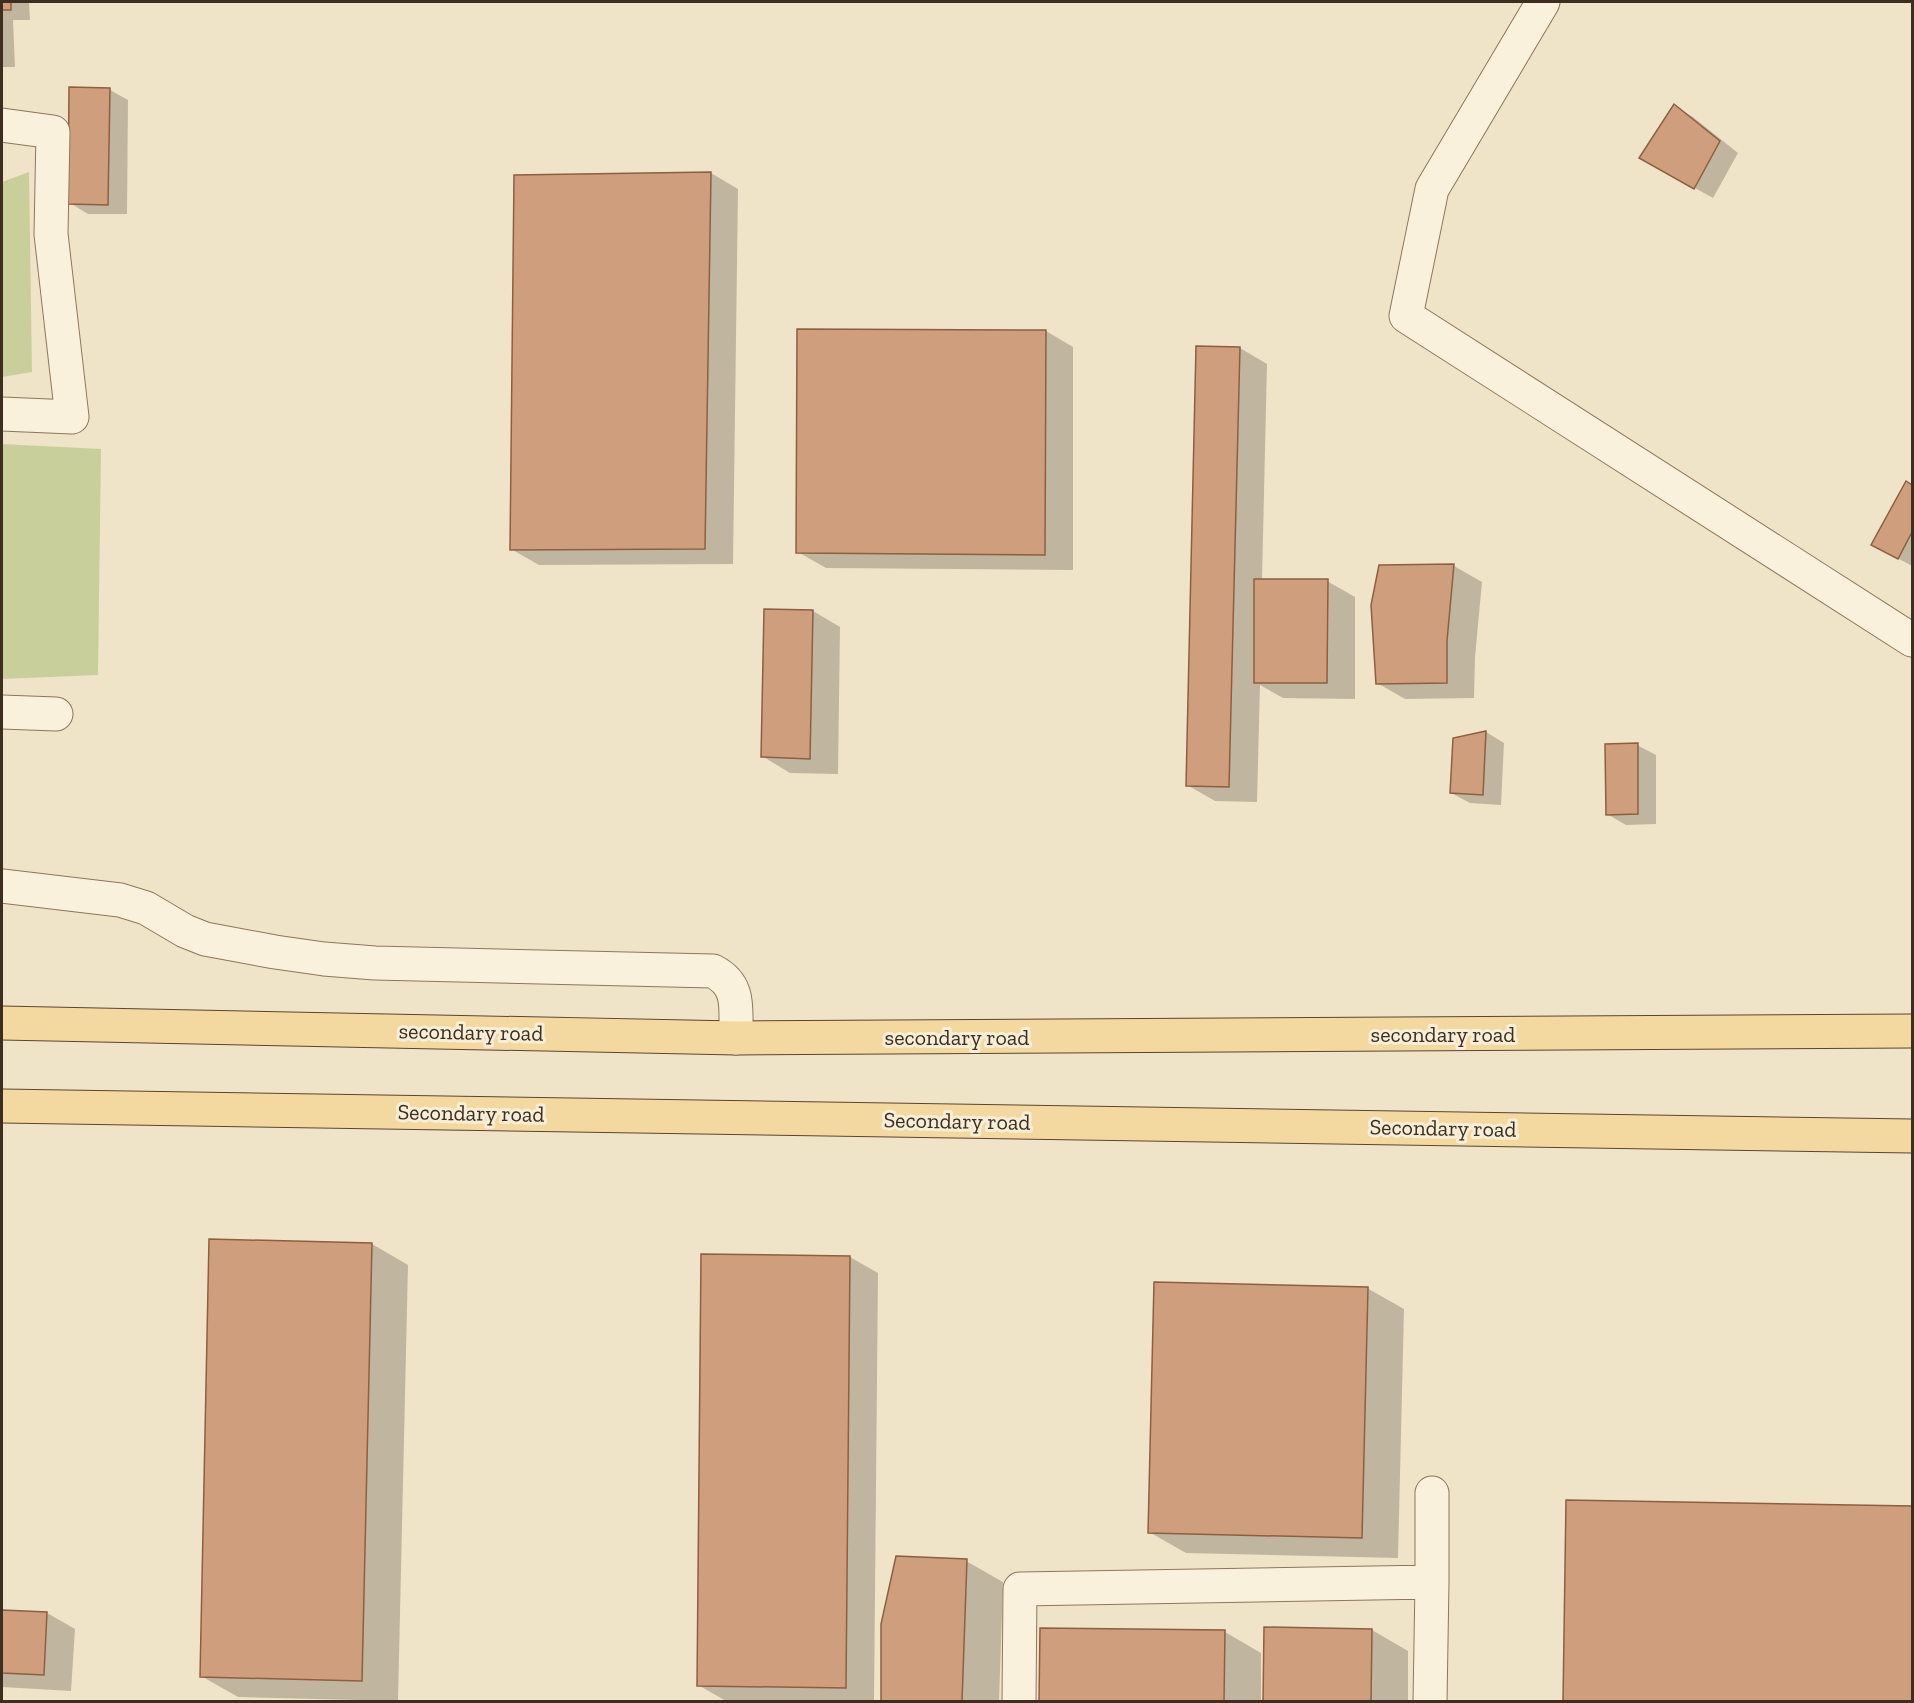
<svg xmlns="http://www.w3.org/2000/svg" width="1914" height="1703" viewBox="0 0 1914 1703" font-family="'Zilla Slab',serif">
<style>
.green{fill:#c9cf9b}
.shadow{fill:#0003}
.building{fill:#cf9f7d;stroke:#8d5f41;stroke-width:1.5}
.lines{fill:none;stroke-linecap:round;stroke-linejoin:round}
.street-casing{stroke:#8d765c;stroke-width:35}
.primary-casing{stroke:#5b4430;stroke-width:35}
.street{stroke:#faf1dc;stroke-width:33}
.primary{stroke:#f3d9a0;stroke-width:33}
.labels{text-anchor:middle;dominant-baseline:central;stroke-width:6;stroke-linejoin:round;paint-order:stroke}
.street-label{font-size:22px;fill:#3d2e20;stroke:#f7eed8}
</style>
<rect width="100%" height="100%" fill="#f0e4c8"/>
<path class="green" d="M29,172L32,372L2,377V182Z
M2,444L101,449L98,675L2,679Z"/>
<path class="shadow" d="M2,2H29L30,20H13L15,67H2Z
M110,90L128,100L127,214H88L70,203Z
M1674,106L1693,117L1738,153L1713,198L1641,158Z
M711,173L738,189L733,564L539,565L511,549Z
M1046,331L1073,347V570L826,568L798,552Z
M1240,348L1267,364L1262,580L1327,581L1355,597V699L1283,698L1260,685L1257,802L1215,801L1187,785Z
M1907,483L1912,486V566L1892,555Z
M1454,566L1482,582L1475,657L1474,698L1405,699L1377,683L1380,567Z
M813,611L840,627L838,774L790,773L762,756Z
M1486,732L1504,743L1501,805L1470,803L1451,793Z
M1637,745L1656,755V824L1626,825L1607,814Z
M372,1244L408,1265L398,1701L238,1697L201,1676Z
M850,1257L878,1273L874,1702L726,1701L698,1685Z
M1367,1288L1404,1309L1398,1558L1186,1553L1149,1532Z
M1568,1502L1912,1507V1702H1564Z
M966,1561L1003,1582L999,1702H883Z
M2,1611L47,1613L75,1629L71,1691L2,1687Z
M1372,1630L1408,1651V1702H1265Z
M1225,1632L1261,1653V1702H1040Z"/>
<path class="building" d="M2,2H11V10H2Z
M69,87L110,88L108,205L68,204Z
M1674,104L1720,141L1694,189L1639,158Z
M711,172L705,549L510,550L514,175Z
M797,329L1046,330L1045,555L796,553Z
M1196,346L1240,347L1229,787L1186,786Z
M1906,481L1912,485V532L1898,559L1871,545Z
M1454,564L1447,641V683L1376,684L1371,605L1379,565Z
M1254,579H1328L1327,683H1254Z
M764,609L813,610L810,759L761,757Z
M1486,731L1483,795L1450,793L1453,738Z
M1638,743V814L1606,815L1605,744Z
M209,1239L372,1243L362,1681L200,1677Z
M701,1254L850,1256L846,1688L697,1686Z
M1154,1282L1368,1287L1362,1538L1148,1533Z
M1566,1500L1912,1506V1702H1563Z
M896,1556L967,1559L962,1702H881V1624Z
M2,1610L47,1612L44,1675L2,1673Z
M1264,1627L1372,1629L1371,1702H1263Z
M1040,1628L1225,1630L1224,1702H1039Z"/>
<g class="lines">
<g class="street-casing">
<path id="street" d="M1543,2L1432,189L1406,316L1912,640
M2,125L53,132L51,234L72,417L2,414
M2,712L56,714
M2,886L120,900L146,908L185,931L205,939L275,952L324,959L375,963L713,971C742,986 735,1010 736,1038
M1432,1582V1493
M1019,1702L1020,1589L1432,1582L1430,1702"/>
</g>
<g class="primary-casing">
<path id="primary" d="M2,1023L736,1038L1912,1031
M2,1106L1912,1136"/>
</g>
<use href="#street" class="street"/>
<use href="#primary" class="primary"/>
</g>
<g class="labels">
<g class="street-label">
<text transform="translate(471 1032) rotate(1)">secondary road</text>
<text x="1443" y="1034">secondary road</text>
<text x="957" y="1037">secondary road</text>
<text transform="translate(471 1113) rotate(1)">Secondary road</text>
<text transform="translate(957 1121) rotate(1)">Secondary road</text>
<text transform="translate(1443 1128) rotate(1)">Secondary road</text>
</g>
</g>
<rect width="1914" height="1703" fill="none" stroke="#3d2e20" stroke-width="6"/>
</svg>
